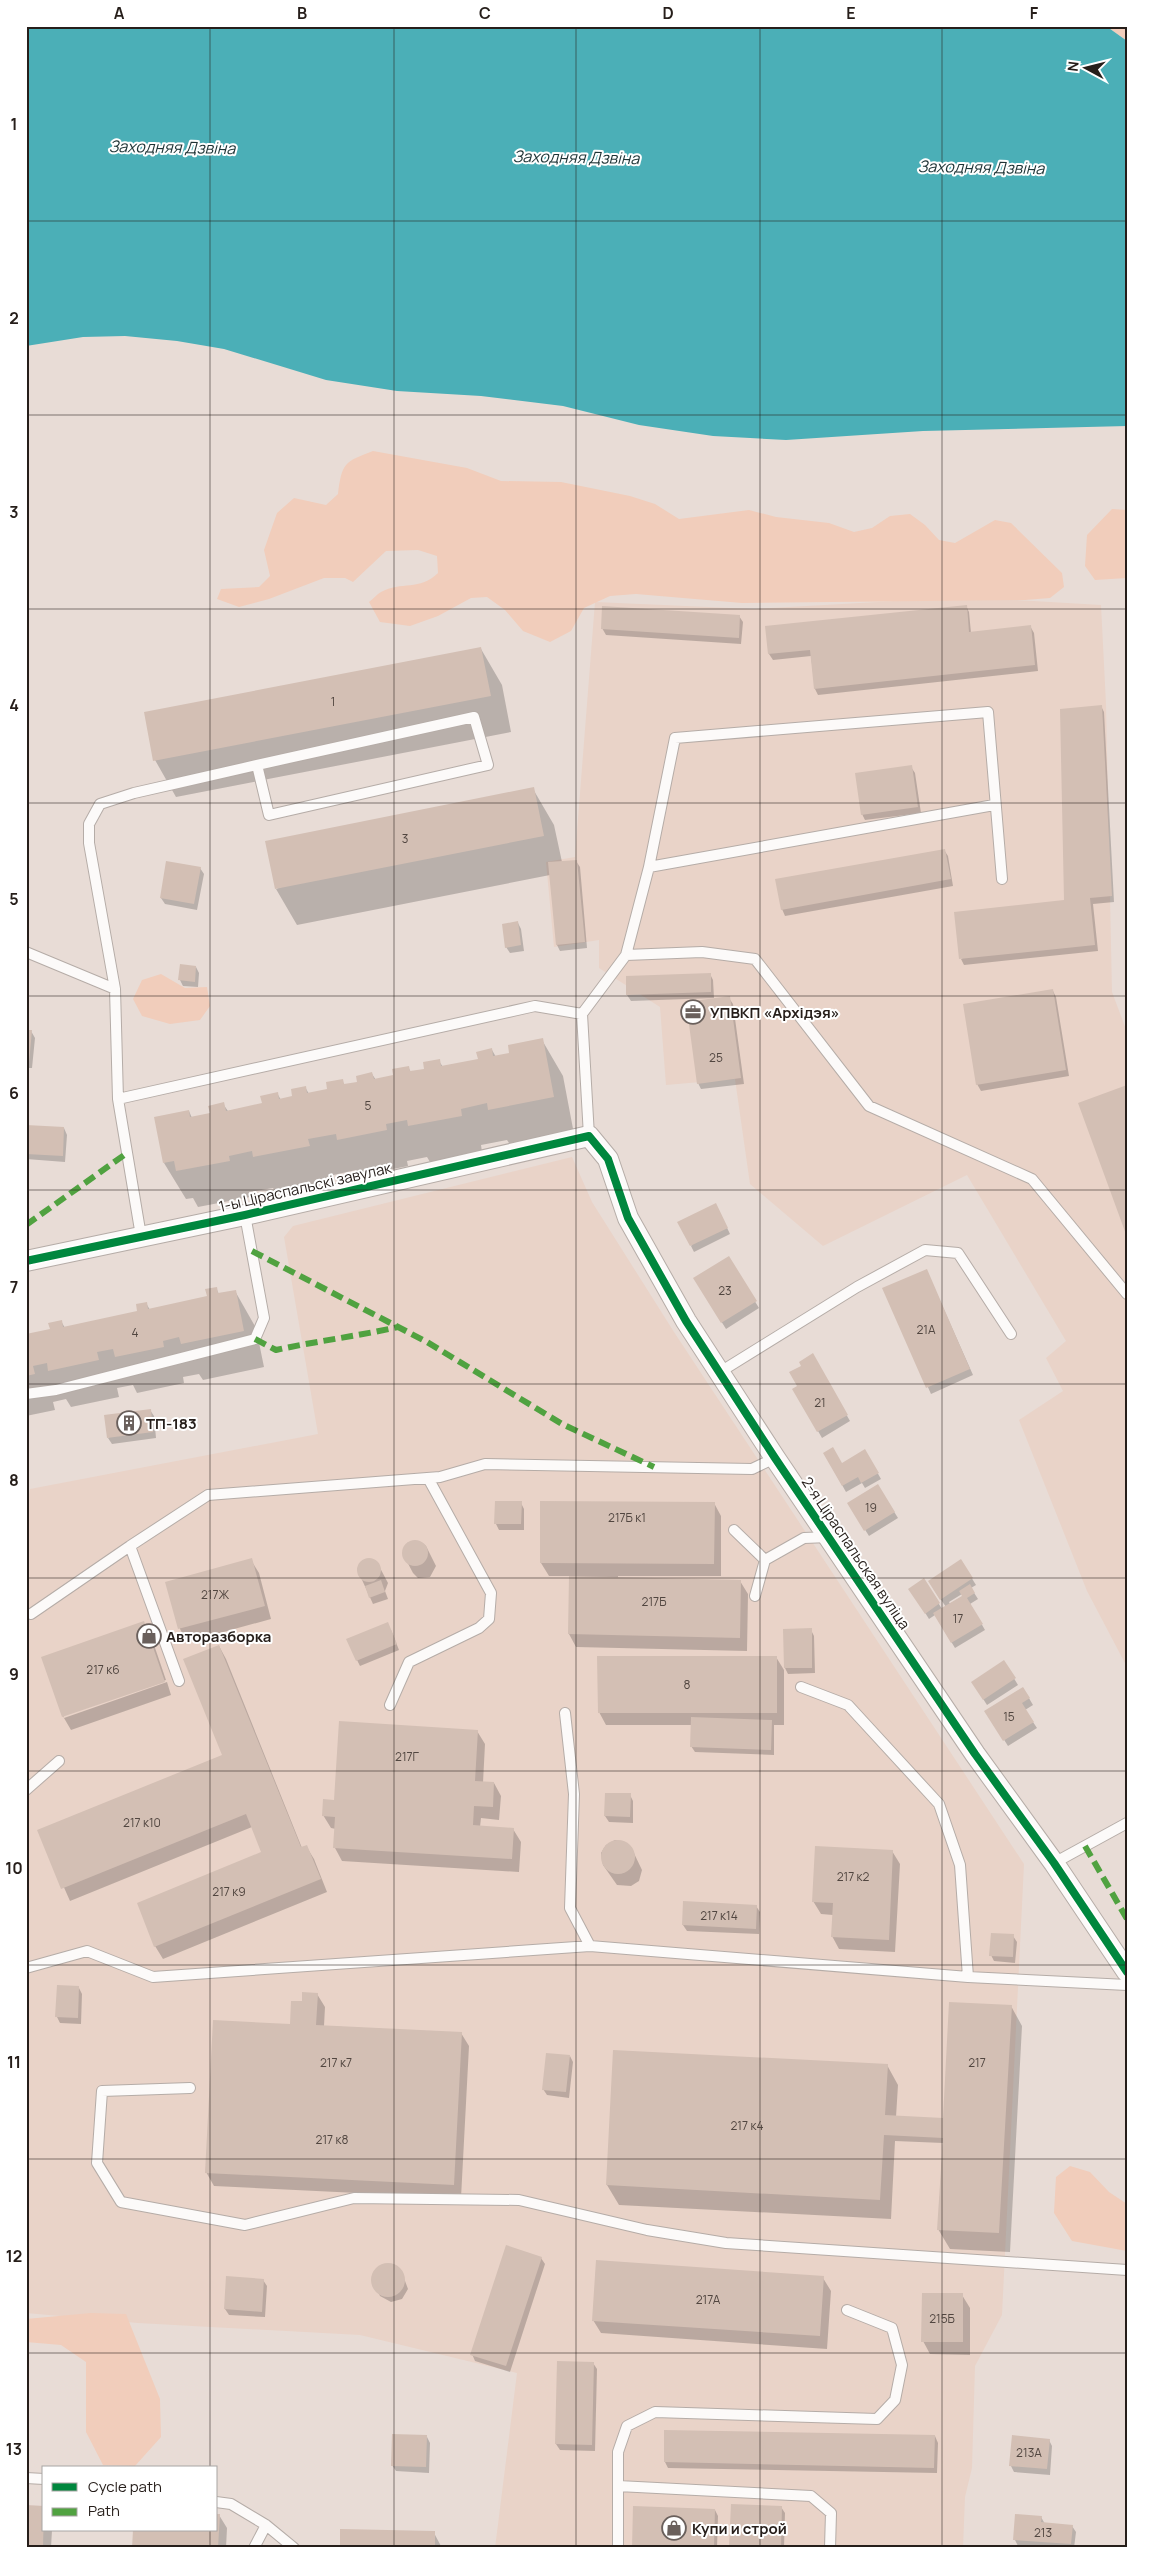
<svg xmlns="http://www.w3.org/2000/svg" width="1153" height="2574" viewBox="0 0 1153 2574" font-family="Manrope,sans-serif">
<style>
.built{fill:#e9d3c8}
.green{fill:#f1cdbb}
.water{fill:#4bafb7}
.shadow{fill:#0003;fill-rule:evenodd}
.building{fill:#d3bfb4}
.lines{fill:none;stroke-linecap:round;stroke-linejoin:round}
.lane-casing{stroke:#b5aca7;stroke-width:12}
.street-casing{stroke:#b5aca7;stroke-width:22}
.lane{stroke:#fcfaf9;stroke-width:10}
.street{stroke:#fcfaf9;stroke-width:20}
.quiet{stroke:#50a240;stroke-width:6;stroke-dasharray:12 6;stroke-linecap:butt}
.cycleway-casing{stroke:#fff;stroke-width:11}
.cycleway{stroke:#00873e;stroke-width:8}
.grid{fill:none;stroke:#261e1a;stroke-width:1;stroke-opacity:0.55}
.labels{text-anchor:middle;dominant-baseline:central;stroke-width:4;stroke-linejoin:round;paint-order:stroke}
.number-label{font-size:12px;fill:#514640}
.poi-label{font-size:15px;font-weight:bold;fill:#261e1a;stroke:#fff;text-anchor:start}
.street-label{font-size:15px;fill:#261e1a;stroke:#fff}
.water-label{font-size:16px;font-style:italic;fill:#1e3335;stroke:#fff}
.neatline{fill:none;stroke:#261e1a;stroke-width:2}
.grid-label{font-size:16px;text-anchor:middle;font-weight:bold;fill:#261e1a}
</style>
<rect width="100%" height="100%" fill="#e8dcd6"/>
<path class="built" d="M967,597L1101,605L1106,704L1112,992L1127,1032V1667L1087,1591L1019,1420L1063,1391L1046,1358L1066,1341L967,1175L823,1246L750,1184L735,1079L666,1085L660,1007L599,968V940L554,947L546,862L575,857L595,602L754,609Z
M572,1157L592,1202L674,1332L1024,1864L1002,2315L975,2366L972,2468L965,2497L963,2548H495L517,2373L360,2335L138,2323L26,2313V1509L30,1489L318,1434L284,1237L293,1226Z"/>
<path class="green" d="M1106,26H1127V41Z
M373,451L467,468L501,481L561,482L630,496L655,504L679,519L749,510L776,517L829,523L854,532L872,528L890,516L910,514L925,525L939,540L955,543L995,520L1011,523L1062,573L1064,587L1050,598L1025,600L742,603L636,594L610,596L584,608L571,631L550,642L523,631L505,610L487,597L471,598L438,616L410,626L380,622L369,602C373,599 377,594 381,592C401,581 420,591 438,573L437,556L418,550L386,551L353,582L345,578H324L269,599L239,607L217,599L221,589L259,587L270,576L264,550L277,513L294,498L326,505L338,494C342,463 344,462 373,451Z
M1112,509L1127,510V578L1095,580L1085,566L1087,535Z
M161,974L185,988L207,987L210,1006L200,1020L170,1024L142,1016L133,999L142,980Z
M1070,2166L1090,2172L1109,2192L1127,2204V2251L1072,2241L1054,2213L1056,2177Z
M91,2313L126,2314L160,2399L161,2437L135,2466L103,2465L86,2432V2362L61,2345L26,2342V2319Z"/>
<path class="water" d="M26,26H1106L1127,41V426L923,431L786,440L713,436L639,425L563,406L481,396L397,391L326,380L224,349L177,341L125,336L83,337L26,346Z"/>
<path class="shadow" d="M966,606L969,612L971,633L1030,626L1034,633L1038,671L818,695L815,689L811,656L773,660L769,654L766,627Z
M739,616L743,622L741,644L606,635L602,628Z
M481,649L502,685L511,732L176,797L155,760Z
M1101,706L1104,712L1114,902L1093,904L1098,951L964,965L961,959L1066,902Z
M911,767L915,773L921,813L865,820L862,814Z
M533,789L554,825L562,862L576,861L580,867L587,948L560,951L557,945L550,875L297,925L276,889Z
M944,850L948,856L953,886L785,916L782,909Z
M200,868L204,874L197,910L165,904L161,898Z
M518,923L521,929L524,951L510,953L506,947Z
M196,967L199,973L198,987L183,986L180,980Z
M710,974L713,980L714,998L631,1001L627,995Z
M1053,991L1056,997L1069,1076L981,1091L977,1084Z
M729,998L733,1004L744,1084L701,1089L698,1083Z
M26,1007L28,1010L26,1027Z
M26,1031H31L35,1038L32,1068H26Z
M542,1040L563,1076L574,1134L511,1146L507,1140L481,1145L482,1152L430,1162L427,1157L407,1161L408,1166L359,1176L356,1170L329,1176L330,1182L276,1193L273,1188L249,1192L250,1197L198,1207L193,1198L186,1199L164,1163L189,1111L192,1118L211,1114L223,1104L228,1111L263,1104L277,1093L281,1100L294,1097L305,1087L309,1094L329,1090L342,1081L345,1085L359,1083L372,1074L376,1080L395,1076L408,1067L411,1072L425,1070L439,1061L443,1067L479,1060L492,1050L496,1057L511,1054Z
M26,1126L64,1128L67,1135L65,1162L26,1159Z
M719,1211L730,1234L694,1252L691,1246Z
M728,1258L759,1308L726,1329L695,1279Z
M929,1276L973,1375L931,1394L884,1289Z
M216,1288L219,1294L235,1291L256,1328L264,1367L203,1380L199,1374L183,1377L184,1383L137,1393L133,1385L117,1388L119,1397L71,1407L66,1399L53,1402L55,1410L26,1416V1336L51,1330L61,1321L65,1328L139,1312L146,1303L150,1310L208,1297Z
M812,1355L850,1421L822,1438L794,1389L799,1386L802,1366Z
M150,1410L154,1416L156,1438L112,1444L108,1438Z
M865,1451L881,1479L865,1488L862,1483L846,1492L824,1453L842,1464Z
M878,1486L898,1518L869,1536L849,1504Z
M496,1503H521L524,1509V1530H499L496,1524Z
M714,1503L721,1516V1576H618V1578L740,1581L748,1594L747,1651L576,1647L569,1634L570,1576H549L541,1563Z
M408,1542H421L426,1546L436,1566L430,1577L418,1578L413,1573L403,1554Z
M368,1559L378,1564L388,1583L385,1591L388,1599L373,1604L358,1571V1566Z
M251,1560L259,1573L271,1619L187,1642L180,1629L167,1583Z
M961,1561L976,1585L971,1588L978,1599L970,1604L985,1630L955,1648L935,1615L929,1619L914,1595L924,1580L942,1609L946,1607L933,1588ZM962,1594L963,1596L950,1604L949,1602Z
M143,1623L151,1636L166,1680L64,1715V1718L43,1658Z
M391,1630L399,1650L360,1666L357,1660Z
M811,1630L814,1636L815,1673L788,1674L785,1668Z
M219,1646L226,1659L302,1848L306,1846L314,1859L327,1892L163,1959L155,1946L263,1853L252,1827L70,1901L39,1831L223,1756Z
M776,1657L784,1670V1725H774V1755L695,1752L691,1746L692,1725H606L599,1712Z
M1004,1662L1018,1685L987,1705L976,1688Z
M167,1682L171,1695L71,1730L64,1718Z
M1023,1688L1033,1705L1025,1710L1037,1728L1008,1746L986,1711Z
M477,1731L485,1744L483,1783H494L501,1796L499,1820L481,1818L480,1827L513,1829L521,1842L519,1872L342,1861L335,1848L336,1829L331,1828L323,1815L335,1801Z
M630,1795L633,1801V1823L609,1822L605,1816Z
M615,1840L624,1842L631,1847L642,1870L639,1881L631,1886L617,1885L603,1865L601,1853L606,1845Z
M892,1851L900,1864L895,1952L839,1949L832,1936L833,1915L821,1914L813,1901Z
M756,1906L760,1912L759,1934L687,1931L683,1925Z
M1013,1936L1017,1942L1015,1963L994,1961L991,1955Z
M79,1988L82,1994L81,2024L60,2023L57,2017Z
M317,1994L325,2007L324,2026L461,2033L469,2046L461,2198L214,2186L206,2172L303,2003Z
M1011,2006L1022,2026L1010,2252L950,2249L938,2229L943,2143L895,2141L891,2219L619,2205L607,2185L887,2065L898,2085L896,2117L942,2120Z
M570,2056L573,2062L569,2098L547,2095L543,2089Z
M541,2258L545,2264L510,2372L475,2361L472,2354Z
M390,2264L401,2270L408,2289L402,2299L391,2302L380,2296L373,2281V2275L379,2267Z
M823,2278L831,2291L827,2349L601,2333L593,2320Z
M263,2280L267,2286L265,2317L229,2315L225,2309Z
M962,2295L970,2308V2355L930,2354L923,2341Z
M558,2362L593,2363L597,2369L595,2451L560,2450L556,2444Z
M935,2436L938,2443L937,2473L668,2468L665,2462Z
M427,2437L430,2443L429,2473L396,2471L392,2465Z
M1049,2440L1052,2446L1050,2475L1014,2472L1011,2466Z
M781,2507L785,2513L784,2548H730Z
M44,2508V2530H52L51,2548H26Z
M715,2510L718,2516L717,2548H633Z
M219,2515L227,2528L226,2548H133L216,2530Z
M1041,2517L1045,2524L1072,2526L1076,2532L1074,2548L1018,2546L1015,2540Z
M434,2533L442,2548H341Z"/>
<path class="building" d="M967,605L969,632L1031,625L1035,665L814,689L810,650L768,654L765,626Z
M602,606L740,615L739,638L601,629Z
M481,647L491,696L153,761L144,712Z
M1102,705L1112,896L1090,898L1095,945L959,959L954,912L1064,900L1060,709Z
M912,765L918,807L861,815L855,773Z
M534,787L544,836L275,889L265,841Z
M945,849L951,879L781,910L775,879Z
M577,860L585,942L556,945L548,862Z
M166,861L201,867L194,904L160,898Z
M518,921L521,945L505,948L502,924Z
M180,964L196,966L195,982L178,980Z
M711,973V992L626,995V976Z
M1053,989L1066,1070L976,1085L963,1004Z
M730,996L741,1078L697,1084L686,1002Z
M26,1030H32L29,1063L26,1062Z
M543,1038L554,1097L488,1110L487,1103L461,1109L462,1116L408,1126L407,1120L386,1124L387,1130L337,1140L336,1134L308,1139L310,1146L253,1157L252,1151L229,1156L230,1161L176,1171L174,1161L163,1163L154,1117L189,1110L190,1117L210,1113L208,1106L224,1102L226,1111L262,1103L260,1096L278,1092L279,1099L292,1096L291,1089L306,1086L307,1093L327,1089L326,1082L343,1079L344,1084L357,1082L356,1076L372,1072L374,1079L393,1075L392,1069L409,1066L410,1071L424,1069L423,1062L440,1059L441,1066L478,1059L476,1052L492,1048L493,1056L509,1053L508,1045Z
M1127,1085V1237L1078,1103Z
M26,1125L64,1127L63,1156L26,1154Z
M716,1203L728,1228L690,1246L677,1222Z
M729,1256L757,1301L721,1323L693,1278Z
M927,1269L970,1369L926,1388L882,1288Z
M217,1287L218,1293L236,1290L244,1331L181,1344L179,1337L163,1341L164,1347L115,1357L113,1349L97,1352L99,1360L48,1371L47,1363L33,1366L35,1374L26,1376V1334L50,1329L48,1323L62,1320L63,1327L137,1311L136,1304L147,1302L148,1309L207,1296L205,1289Z
M813,1353L848,1415L817,1432L792,1389L797,1386L789,1372L801,1366L799,1362Z
M151,1409L153,1432L107,1438L104,1415Z
M833,1447L842,1463L865,1449L879,1473L861,1483L858,1477L842,1486L823,1453Z
M878,1484L895,1512L864,1531L847,1503Z
M495,1501H522L521,1524H494Z
M540,1501L715,1502L714,1564L540,1563Z
M402 1553a13 13 0 1 1 26 0a13 13 0 1 1-26 0Z
M357 1570a12 12 0 1 1 24 0a12 12 0 1 1-24 0Z
M252,1558L265,1606L178,1629L165,1582Z
M961,1559L973,1578L940,1600L928,1581Z
M569,1576L741,1580L740,1638L568,1634Z
M924,1578L940,1603L925,1614L908,1589Z
M381,1580L385,1592L369,1598L365,1586Z
M970,1584L975,1593L967,1598L983,1624L951,1643L933,1613L962,1596L959,1591Z
M144,1621L165,1682L62,1717L41,1657Z
M388,1622L397,1644L356,1661L346,1639Z
M812,1628V1668H784L783,1629Z
M219,1645L301,1847L307,1845L321,1879L154,1947L137,1903L261,1852L246,1814L61,1889L37,1830L222,1755L183,1659Z
M597,1656H777V1713H598Z
M1004,1660L1016,1678L983,1700L971,1682Z
M1023,1687L1030,1698L1022,1703L1034,1722L1003,1741L984,1711Z
M691,1717L772,1720L771,1750L690,1747Z
M339,1721L478,1730L475,1781L494,1782L493,1807L474,1806L473,1825L514,1828L512,1859L333,1848L335,1817L322,1816L323,1799L334,1800Z
M605,1793H631L630,1817L604,1816Z
M601 1857a17 17 0 1 1 34 0a17 17 0 1 1-34 0Z
M815,1846L893,1850L889,1940L831,1937L833,1903L812,1902Z
M683,1901L757,1905L756,1929L682,1925Z
M991,1933L1014,1934L1013,1957L989,1956Z
M57,1985L79,1986L78,2018L55,2017Z
M302,1992L318,1993L316,2025L462,2032L454,2185L205,2173L213,2020L290,2024L291,2001H302Z
M949,2002L1012,2005L999,2233L937,2230L943,2138L884,2135L880,2200L606,2185L613,2050L888,2064L885,2115L943,2118Z
M546,2053L570,2055L566,2092L542,2090Z
M506,2245L542,2257L506,2366L470,2355Z
M596,2260L824,2276L820,2336L592,2321Z
M371 2280a17 17 0 1 1 34 0a17 17 0 1 1-34 0Z
M226,2276L264,2279L262,2312L224,2309Z
M922,2293H963V2342H921Z
M557,2361L594,2362L592,2445L555,2444Z
M664,2430L935,2435L934,2468L664,2462Z
M392,2434L427,2435L426,2467L391,2466Z
M1012,2435L1050,2439L1047,2469L1009,2466Z
M731,2504L782,2506L781,2548H729Z
M26,2505L44,2506L43,2548H26Z
M633,2506L715,2509L714,2548H632Z
M216,2514H220L218,2548H132L133,2530H216Z
M1015,2514L1042,2516L1041,2522L1073,2525L1071,2544L1013,2540Z
M340,2529L435,2531V2548H340Z"/>
<g class="lines">
<g class="lane-casing">
<path id="lane" d="M649,867L675,738L988,712L1002,879
M26,952L115,989
M626,955L702,952L755,959L869,1106L1032,1179L1127,1294
M118,1099L535,1006L582,1014
M589,1136L582,1014L626,955L649,867L994,805
M141,1236L118,1099L115,989L89,843V824L100,804L134,793L257,765L269,815L488,765L474,717L257,765
M720,1372L857,1287L925,1250L958,1253L1011,1334
M26,1394L56,1390L255,1339L264,1318L245,1215
M734,1530L765,1560L804,1538L829,1537
M755,1596L765,1560
M31,1614L130,1546
M179,1681L130,1546L208,1495L440,1477L485,1464L752,1469L775,1458
M801,1687L848,1705L939,1804L960,1865L968,1977
M390,1705L409,1662L479,1628L489,1619L491,1593L428,1478
M565,1713L574,1794L570,1908L590,1946
M26,1790L59,1761
M1054,1863L1127,1823
M26,1968L87,1951L153,1977L590,1946L968,1977L1127,1985
M190,2088L102,2091L97,2163L121,2202L245,2225L354,2198L519,2200L647,2230L726,2243L1127,2270
M26,2478L44,2479
M618,2486L811,2496L831,2513L830,2548
M216,2502L231,2504L266,2525
M254,2548L266,2525L294,2548
M618,2548V2452L627,2426L655,2412L877,2419L895,2400L902,2365L892,2328L847,2310"/>
</g>
<g class="street-casing">
<path id="street" d="M26,1261L245,1215L589,1136L608,1159L628,1218L686,1321L775,1458L975,1754L1054,1863L1127,1972"/>
</g>
<use href="#lane" class="lane"/>
<use href="#street" class="street"/>
<path class="quiet" d="M26,1225L127,1153
M252,1251L427,1342L562,1424L654,1467
M255,1339L276,1350C317,1341 358,1336 398,1327
M1085,1846L1127,1919"/>
<g class="cycleway-casing">
<path id="cycleway" d="M26,1261L245,1215L589,1136L608,1159L628,1218L686,1321L775,1458L975,1754L1054,1863L1127,1972"/>
</g>
<use href="#cycleway" class="cycleway"/>
</g>
<path class="grid" d="M210,26V2468M394,26V2548M576,26V2548M760,26V2548M942,26V2548M26,221H1127M26,415H1127M26,609H1127M26,803H1127M26,996H1127M26,1190H1127M26,1384H1127M26,1578H1127M26,1771H1127M26,1965H1127M26,2159H1127M26,2353H1127M210,2530V2548"/>
<defs>
<g id="office-ring" transform="scale(1.25)"><circle r="9.5" fill="#fff" stroke="#6a605c" stroke-width="1.5"/><path d="M-6-3h4V-5.5h4V-3h4V5H-6ZM-1-4.5V-3h2v-1.5ZM-6 0V1H6V0Z" fill="#6a605c"/></g>
<g id="building-ring" transform="scale(1.25)"><circle r="9.5" fill="#fff" stroke="#6a605c" stroke-width="1.5"/><path d="M-4-6H4V6H1V3H-1V6H-4ZM-2.5-4.3h1.7v1.8h-1.7ZM.8-4.3h1.7v1.8H.8ZM-2.5-1h1.7V.8h-1.7ZM.8-1h1.7V.8H.8Z" fill="#6a605c"/></g>
<g id="shop-ring" transform="scale(1.25)"><circle r="9.5" fill="#fff" stroke="#6a605c" stroke-width="1.5"/><path d="M-5-2.5h2.3a2.7 3.5 0 0 1 5.4 0H5L5.5 6h-11ZM-1.5-2.5h3a1.5 2.3 0 0 0-3 0Z" fill="#6a605c"/></g>
</defs>
<g fill-rule="evenodd">
<use href="#office-ring" x="693" y="1012"/>
<use href="#building-ring" x="129" y="1423"/>
<use href="#shop-ring" x="149" y="1636"/>
<use href="#shop-ring" x="674" y="2528"/>
</g>
<g class="labels">
<g class="number-label">
<text x="333" y="701">1</text>
<text x="405" y="838">3</text>
<text x="716" y="1057">25</text>
<text x="368" y="1105">5</text>
<text x="725" y="1290">23</text>
<text x="926" y="1329">21А</text>
<text x="135" y="1332">4</text>
<text x="820" y="1402">21</text>
<text x="871" y="1507">19</text>
<text x="627" y="1517">217Б к1</text>
<text x="215" y="1594">217Ж</text>
<text x="654" y="1601">217Б</text>
<text x="958" y="1618">17</text>
<text x="103" y="1669">217 к6</text>
<text x="687" y="1684">8</text>
<text x="1009" y="1716">15</text>
<text x="407" y="1756">217Г</text>
<text x="142" y="1822">217 к10</text>
<text x="853" y="1876">217 к2</text>
<text x="229" y="1891">217 к9</text>
<text x="719" y="1915">217 к14</text>
<text x="336" y="2062">217 к7</text>
<text x="977" y="2062">217</text>
<text x="747" y="2125">217 к4</text>
<text x="332" y="2139">217 к8</text>
<text x="708" y="2299">217А</text>
<text x="942" y="2318">215Б</text>
<text x="1029" y="2452">213А</text>
<text x="1043" y="2532">213</text>
</g>
<g class="poi-label">
<text x="710" y="1012">УПВКП «Архідэя»</text>
<text x="146" y="1423">ТП-183</text>
<text x="166" y="1636">Авторазборка</text>
<text x="692" y="2528">Купи и строй</text>
</g>
<g class="street-label">
<text transform="translate(305 1187) rotate(-13)">1-ы Ціраспальскі завулак</text>
<text transform="translate(856 1553) rotate(56)">2-я Ціраспальская вуліца</text>
</g>
<g class="water-label">
<text transform="translate(172 147) rotate(1)">Заходняя Дзвіна</text>
<text transform="translate(576 157) rotate(1)">Заходняя Дзвіна</text>
<text transform="translate(981 167) rotate(1)">Заходняя Дзвіна</text>
</g>
</g>
<rect width="1153" height="2574" fill="none" stroke="#ffffff" stroke-width="55"/>
<rect x="42" y="2466" width="175" height="65" fill="#ffffff" stroke="#a8a5a3"/>
<rect x="52" y="2483" width="25" height="8" fill="#00873e" stroke="#a8a5a3"/>
<text x="88" y="2492" font-size="15" fill="#261e1a">Cycle path</text>
<rect x="52" y="2508" width="25" height="8" fill="#50a240" stroke="#a8a5a3"/>
<text x="88" y="2516" font-size="15" fill="#261e1a">Path</text>
<g transform="translate(1086 68) rotate(277)" stroke="#ffffff" stroke-width="4" paint-order="stroke">
<path d="M0-4L9 19L0 12L-9 19Z" fill="#261e1a"/>
<text y="-8" font-size="14" font-weight="bold" text-anchor="middle" fill="#261e1a">N</text>
</g>
<rect x="28" y="28" width="1098" height="2518" class="neatline"/>
<g class="grid-label">
<text x="119" y="19">A</text>
<text x="302" y="19">B</text>
<text x="485" y="19">C</text>
<text x="668" y="19">D</text>
<text x="851" y="19">E</text>
<text x="1034" y="19">F</text>
<text x="14" y="130">1</text>
<text x="14" y="324">2</text>
<text x="14" y="518">3</text>
<text x="14" y="711">4</text>
<text x="14" y="905">5</text>
<text x="14" y="1099">6</text>
<text x="14" y="1293">7</text>
<text x="14" y="1486">8</text>
<text x="14" y="1680">9</text>
<text x="14" y="1874">10</text>
<text x="14" y="2068">11</text>
<text x="14" y="2262">12</text>
<text x="14" y="2455">13</text>
</g>
</svg>
